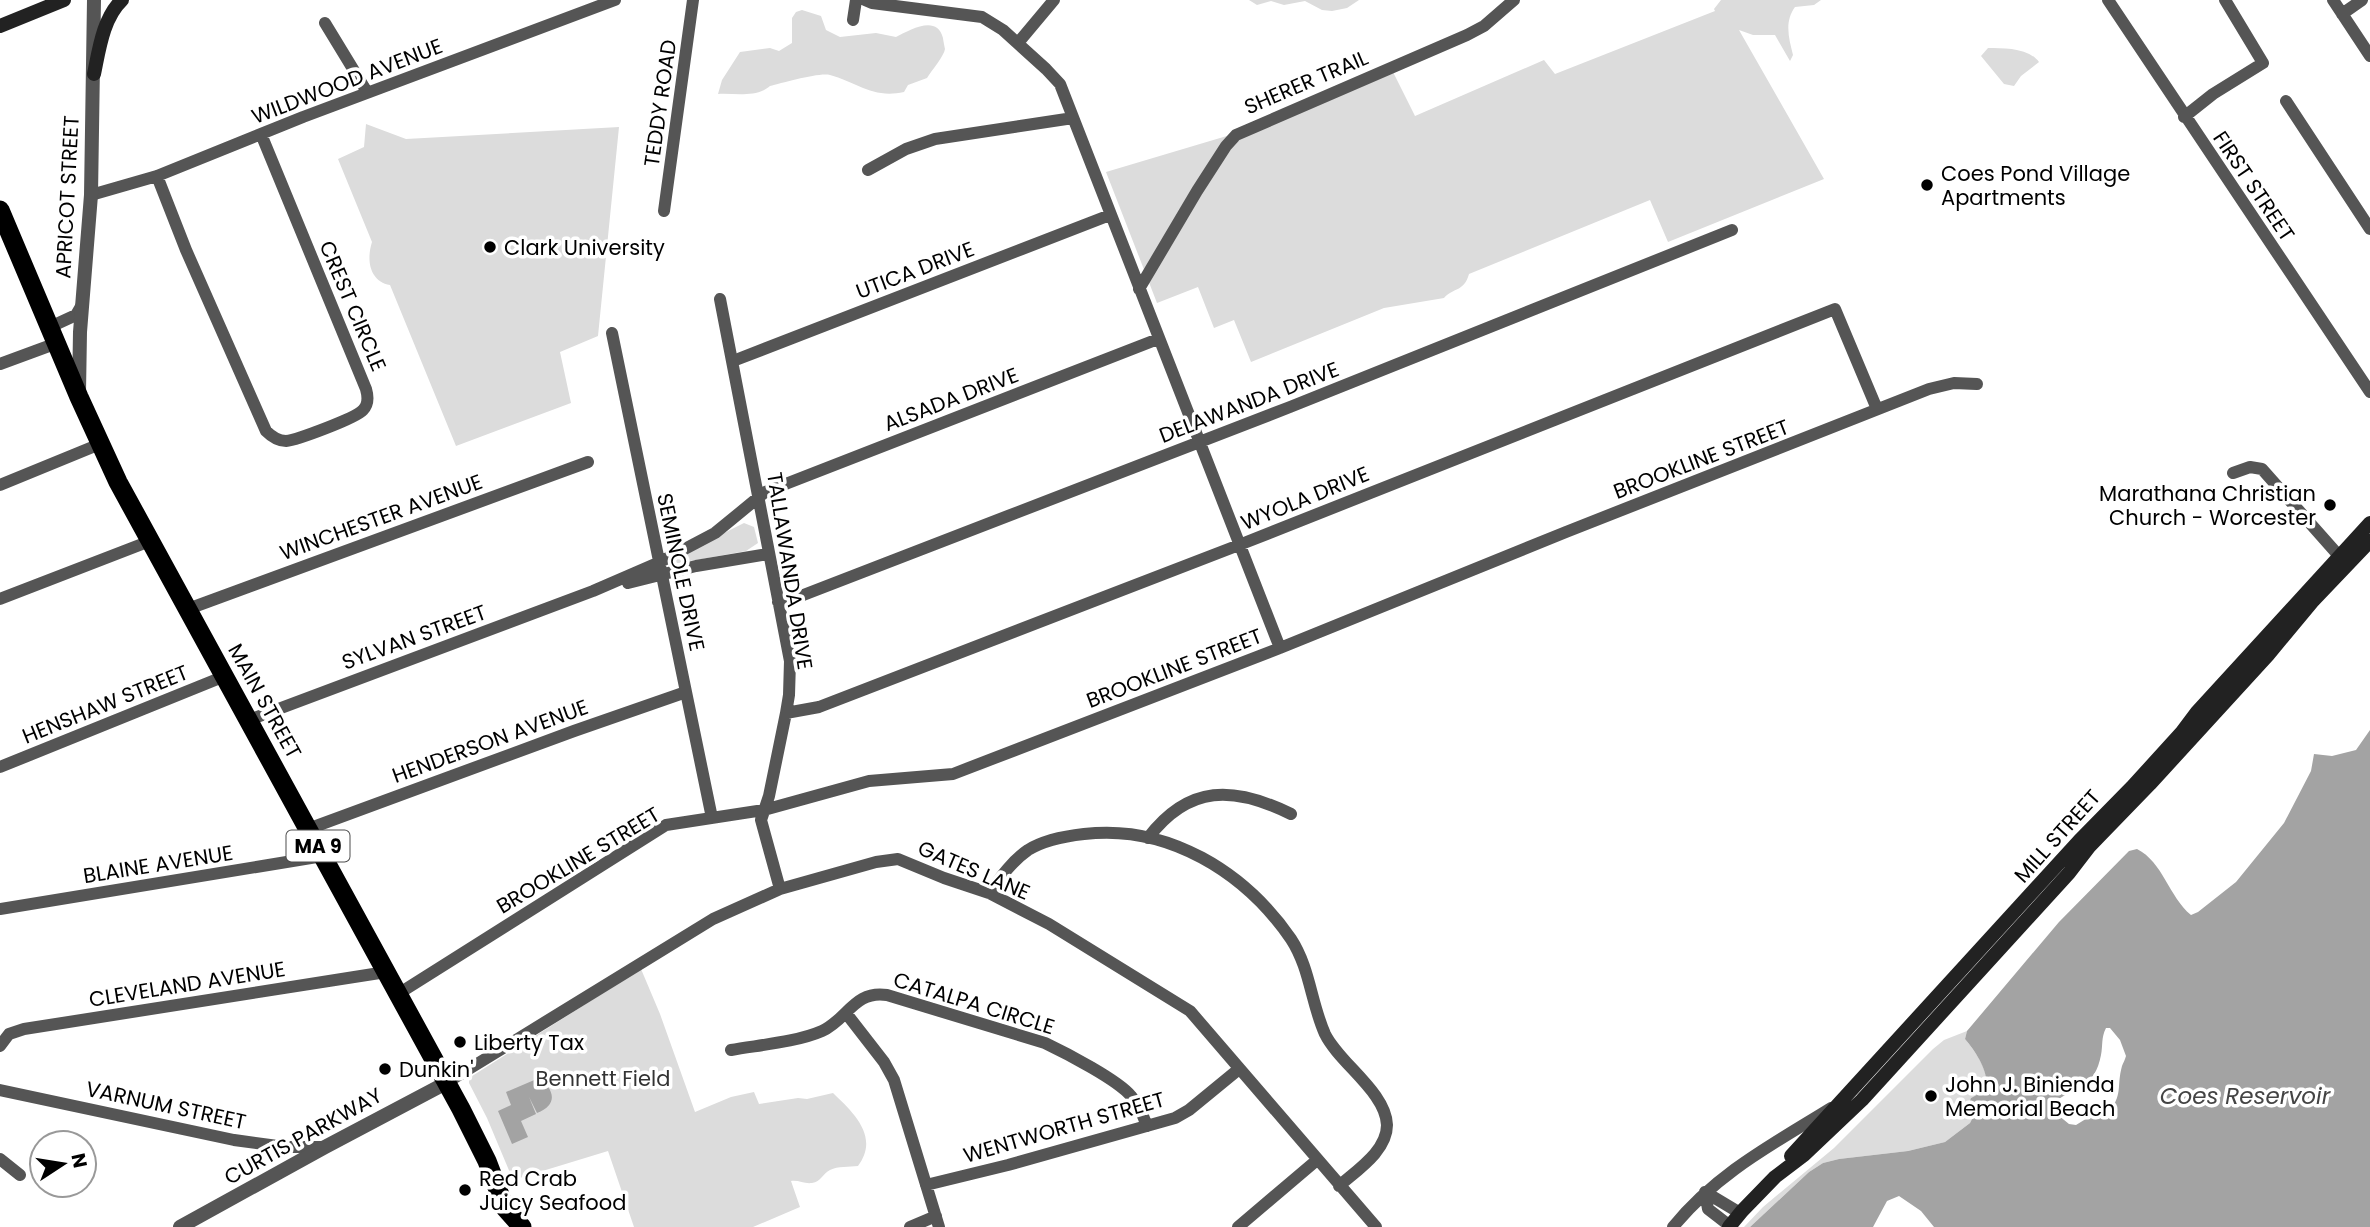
<svg xmlns="http://www.w3.org/2000/svg" width="2370" height="1227" viewBox="0 0 2370 1227" font-family="Poppins,sans-serif">
<style>
.green{fill:#dcdcdc}
.water{fill:#a3a3a3;fill-rule:evenodd}
.lines{fill:none;stroke-linecap:round;stroke-linejoin:round}
.minor{stroke:#555;stroke-width:12}
.tertiary{stroke:#555;stroke-width:14}
.secondary{stroke:#222;stroke-width:14}
.trunk{stroke:#000;stroke-width:19}
.poi-dot{fill:#000;stroke:#fff;stroke-width:2.5}
.labels{text-anchor:middle;dominant-baseline:central;stroke-width:7;stroke-linejoin:round;paint-order:stroke}
.shield{fill:#fff;stroke:#4c4c4c;stroke-width:2}
.shield-label{font-size:19px;font-weight:bold;fill:#000}
.street-label{font-size:21px;fill:#000;stroke:#fff}
.poi-label{font-size:21px;fill:#000;stroke:#fff;text-anchor:start}
.park-label{font-size:21px;fill:#333;stroke:#fff}
.water-label{font-size:23px;font-style:italic;fill:#444;stroke:#fff}
</style>
<rect width="100%" height="100%" fill="#fff"/>
<path class="green" d="M1249,0H1359L1347,8L1332,11L1322,10L1305,1L1284,5L1271,1L1257,5Z
M1721,0H1821L1814,5L1795,7C1784,22 1789,39 1793,55L1790,61L1775,35H1753L1739,30L1824,179L1668,242L1650,200L1469,274C1464,292 1454,287 1444,298L1384,308L1251,362L1234,320L1214,328L1198,287L1157,303L1106,172L1284,119L1393,72L1415,116L1544,60L1555,74L1715,11L1714,9Z
M802,10L821,16L826,30L840,37L876,33L896,37C910,30 937,14 943,38C943,39 945,49 945,49C944,56 932,70 927,78L908,85L904,92C872,99 857,82 830,75C820,72 782,83 770,86C756,98 735,93 718,94L722,80L740,52L770,48L779,51L792,43V18L796,12Z
M1988,48C2004,48 2029,48 2039,62L2021,76L2014,86L2004,84L1981,56Z
M366,124L406,139L619,127L598,336L560,352L571,403L456,446L390,285C370,281 366,261 372,242L338,159L364,147Z
M744,523L754,527L758,543L746,551L674,564L676,557Z
M641,969L660,1014L695,1112L731,1097L754,1092L759,1104L798,1098L807,1099L833,1093C853,1112 880,1137 858,1166C849,1167 838,1166 830,1170C823,1173 821,1182 812,1183C804,1184 799,1180 791,1181L800,1207L753,1227H634L608,1151L513,1180L487,1118L469,1083V1078Z
M1967,1031L1965,1039C1976,1052 1990,1073 1987,1090L1971,1098L1973,1117L1970,1123L1945,1142L1908,1151L1839,1159L1823,1163L1809,1172L1750,1227H1744L1763,1207L1834,1148L1933,1049L1944,1040Z"/>
<path class="water" d="M2370,730V1227H1934L1921,1211L1899,1196L1887,1201L1873,1227H1750L1809,1172L1823,1163L1839,1159L1908,1151L1945,1142L1970,1123L1973,1117L1968,1107L1971,1098L1986,1090C1990,1073 1976,1052 1965,1039L1967,1031L2059,922L2129,851L2137,849C2163,862 2169,897 2191,915L2198,912L2236,882L2284,823L2311,771L2314,754L2332,756L2356,750ZM2106,1028H2110L2120,1040L2126,1056C2125,1060 2123,1063 2122,1066C2116,1088 2124,1094 2107,1114L2089,1117L2076,1125L2069,1124L2058,1115L2056,1101C2078,1085 2095,1087 2101,1055C2103,1045 2101,1038 2106,1028Z
M539,1078C556,1091 557,1105 537,1113L529,1097L536,1114L521,1121L528,1137L512,1144L498,1111L511,1105L506,1092Z"/>
<g class="lines">
<path class="minor" d="M865,0L872,3L982,17L1003,30L1046,69L1060,84L1280,648
M2108,0L2370,392
M2333,0L2370,56
M2342,14L2362,0
M853,20L856,0
M325,23L367,92
M1018,43L1054,0
M2286,101L2370,229
M2184,117L2213,94L2263,63L2225,0
M868,170L906,149L935,139L1073,118
M157,176L186,250L266,431C272,437 278,441 286,441C297,440 356,418 363,410C369,404 368,396 366,389L261,134
M91,195L157,176L303,117L615,0
M664,211L693,0
M1139,289L1197,191L1226,146L1236,135L1467,35L1484,26L1514,0
M720,299L790,661L789,695L786,713L769,796L761,820L780,889
M50,327L76,315L83,303
M612,333L712,818
M733,361L1110,215
M0,364L57,343
M2233,473L2250,467L2262,469L2340,557
M0,485L100,444
M628,583L696,566L768,554
M0,599L150,541
M778,602L793,599L1290,407L1732,230
M188,609L588,462
M786,713L819,707L1239,545L1835,309L1877,409
M249,720L593,591L660,562L715,533L765,492L1158,339
M0,767L225,676
M308,829L574,731L686,692
M1148,838C1189,784 1234,786 1291,814
M989,893C1000,878 1012,861 1028,850C1044,840 1066,836 1084,834C1168,824 1245,872 1291,939C1310,968 1311,1003 1325,1034C1339,1063 1386,1092 1387,1125C1387,1151 1357,1170 1339,1186
M0,909L323,856
M398,994L666,825L764,810L869,781L953,774L1280,648L1566,532L1929,389L1954,383L1977,384
M846,1013L884,1062L894,1080L939,1227
M0,1046L9,1034L24,1029L386,972
M731,1050C759,1045 797,1042 822,1031C848,1019 854,990 887,995L1045,1043C1066,1053 1118,1080 1131,1096C1139,1105 1143,1115 1147,1126
M446,1083L713,919L780,889L876,862L898,859L944,878L989,893L1049,924L1190,1011L1376,1227
M0,1090L234,1140L285,1147H325
M0,1159L20,1175
M926,1185L1008,1165L1175,1118L1189,1110L1239,1069
M1730,1226L1708,1209L1705,1192L1740,1213
M910,1227L936,1216
M1238,1227L1317,1160
M1673,1227C1717,1173 1773,1144 1831,1108"/>
<path class="tertiary" d="M79,392L80,332L91,195L94,0
M180,1227L325,1147L446,1083"/>
<path class="secondary" d="M0,26L64,0
M94,74C99,50 103,18 122,0
M1791,1156L2079,841L2132,787L2182,732L2197,712L2370,523
M1729,1227L1742,1211L1775,1177L1804,1155L1862,1100L2069,873L2089,847L2150,784L2268,655L2312,602L2370,541"/>
<path class="trunk" d="M0,210L79,397L118,482L461,1109L487,1161L505,1208L522,1227"/>
</g>
<g class="poi-dot">
<circle cx="1927" cy="185" r="7"/>
<circle cx="490" cy="247" r="7"/>
<circle cx="2330" cy="505" r="7"/>
<circle cx="460" cy="1042" r="7"/>
<circle cx="385" cy="1069" r="7"/>
<circle cx="1931" cy="1096" r="7"/>
<circle cx="465" cy="1190" r="7"/>
</g>
<g class="labels">
<rect class="shield" x="286.5" y="830.5" width="63" height="31" rx="5"/>
<g class="shield-label">
<text x="318" y="846">MA 9</text>
</g>
<g class="street-label">
<text transform="translate(347 81) rotate(-21)">WILDWOOD AVENUE</text>
<text transform="translate(1306 82) rotate(-23)">SHERER TRAIL</text>
<text transform="translate(660 103) rotate(-82)">TEDDY ROAD</text>
<text transform="translate(2254 186) rotate(56)">FIRST STREET</text>
<text transform="translate(67 197) rotate(-87)">APRICOT STREET</text>
<text transform="translate(915 270) rotate(-21)">UTICA DRIVE</text>
<text transform="translate(353 306) rotate(67)">CREST CIRCLE</text>
<text transform="translate(951 399) rotate(-21)">ALSADA DRIVE</text>
<text transform="translate(1249 402) rotate(-21)">DELAWANDA DRIVE</text>
<text transform="translate(1701 459) rotate(-21)">BROOKLINE STREET</text>
<text transform="translate(1305 498) rotate(-22)">WYOLA DRIVE</text>
<text transform="translate(381 517) rotate(-20)">WINCHESTER AVENUE</text>
<text transform="translate(790 571) rotate(81)">TALLAWANDA DRIVE</text>
<text transform="translate(681 572) rotate(78)">SEMINOLE DRIVE</text>
<text transform="translate(414 637) rotate(-20)">SYLVAN STREET</text>
<text transform="translate(1174 668) rotate(-21)">BROOKLINE STREET</text>
<text transform="translate(265 701) rotate(61)">MAIN STREET</text>
<text transform="translate(105 704) rotate(-22)">HENSHAW STREET</text>
<text transform="translate(490 741) rotate(-20)">HENDERSON AVENUE</text>
<text transform="translate(2057 836) rotate(-48)">MILL STREET</text>
<text transform="translate(578 860) rotate(-31)">BROOKLINE STREET</text>
<text transform="translate(158 864) rotate(-9)">BLAINE AVENUE</text>
<text transform="translate(974 870) rotate(23)">GATES LANE</text>
<text transform="translate(187 984) rotate(-9)">CLEVELAND AVENUE</text>
<text transform="translate(974 1003) rotate(17)">CATALPA CIRCLE</text>
<text transform="translate(166 1105) rotate(12)">VARNUM STREET</text>
<text transform="translate(1064 1127) rotate(-16)">WENTWORTH STREET</text>
<text transform="translate(303 1136) rotate(-29)">CURTIS PARKWAY</text>
</g>
<g class="poi-label">
<text x="1941" y="173">Coes Pond Village<tspan x="1941" dy="24">Apartments</tspan></text>
<text x="504" y="247">Clark University</text>
<text x="2316" y="493" text-anchor="end">Marathana Christian<tspan x="2316" dy="24">Church - Worcester</tspan></text>
<text x="474" y="1042">Liberty Tax</text>
<text x="399" y="1069">Dunkin'</text>
<text x="1945" y="1084">John J. Binienda<tspan x="1945" dy="24">Memorial Beach</tspan></text>
<text x="479" y="1178">Red Crab<tspan x="479" dy="24">Juicy Seafood</tspan></text>
</g>
<g class="park-label">
<text x="603" y="1078">Bennett Field</text>
</g>
<g class="water-label">
<text x="2245" y="1096">Coes Reservoir</text>
</g>
</g>
<g transform="translate(63 1164) rotate(78)"><circle r="33" fill="#ffffff" stroke="#999999" stroke-width="2"/>
<path d="M0-5L12 26L0 18L-12 26Z" fill="#000000"/>
<text y="-10" font-size="19" font-weight="bold" text-anchor="middle" fill="#000000">N</text>
</g>
</svg>
